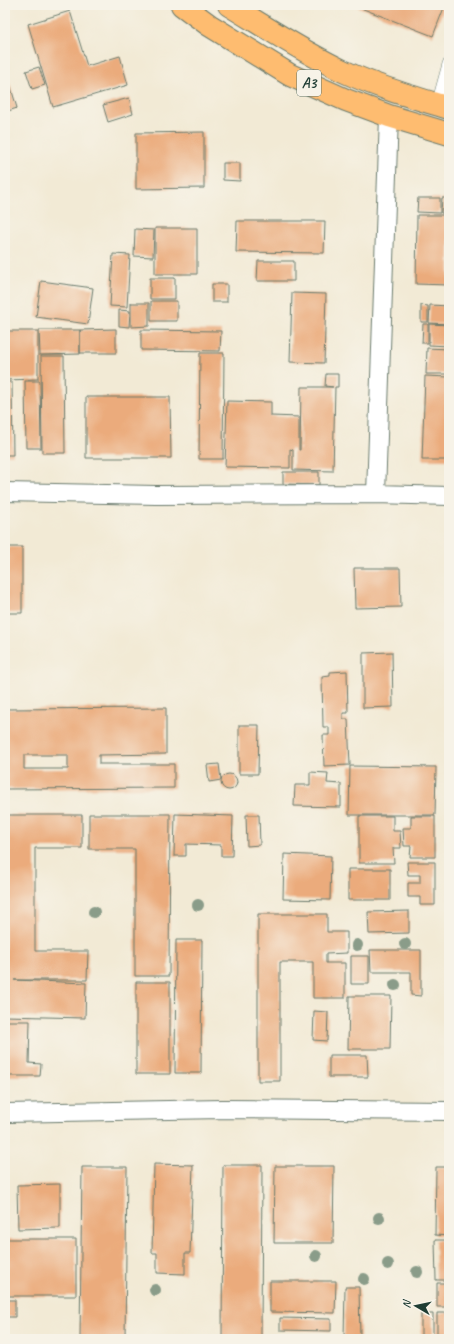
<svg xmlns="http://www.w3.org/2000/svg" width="454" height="1344" viewBox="0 0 454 1344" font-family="Caveat,sans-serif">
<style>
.building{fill:#ebab7c;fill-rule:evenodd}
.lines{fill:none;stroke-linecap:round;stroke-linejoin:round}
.lane-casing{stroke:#697a6c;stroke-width:10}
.street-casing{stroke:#697a6c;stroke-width:20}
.highway-casing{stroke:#697a6c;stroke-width:24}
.lane{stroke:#fff;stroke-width:9}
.street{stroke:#fff;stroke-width:18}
.highway{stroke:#febc70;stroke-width:22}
.tree{fill:#8a9c89}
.labels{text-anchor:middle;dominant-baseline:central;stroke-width:4;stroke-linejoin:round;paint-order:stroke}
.shield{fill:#f7f3e8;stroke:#60746a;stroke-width:1}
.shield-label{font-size:15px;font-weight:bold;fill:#1f3d34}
</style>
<rect width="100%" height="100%" fill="#f7f3e8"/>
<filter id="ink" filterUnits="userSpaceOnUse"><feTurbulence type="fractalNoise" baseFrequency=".025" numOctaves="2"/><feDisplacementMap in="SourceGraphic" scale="8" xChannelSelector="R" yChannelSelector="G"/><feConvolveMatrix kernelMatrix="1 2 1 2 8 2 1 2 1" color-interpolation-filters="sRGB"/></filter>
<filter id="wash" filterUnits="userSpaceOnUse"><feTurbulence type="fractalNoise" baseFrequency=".012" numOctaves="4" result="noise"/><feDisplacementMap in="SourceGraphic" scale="16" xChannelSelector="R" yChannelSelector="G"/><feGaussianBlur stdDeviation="0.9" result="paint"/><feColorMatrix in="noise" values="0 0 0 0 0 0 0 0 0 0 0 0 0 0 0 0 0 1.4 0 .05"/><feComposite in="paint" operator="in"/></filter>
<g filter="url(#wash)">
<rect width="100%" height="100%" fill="#f2ead5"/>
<g id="blocks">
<path class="building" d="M353,5H445L433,36Z
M70,11L87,66L120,56L128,85L53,107L28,24Z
M39,67L45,85L32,89L26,71Z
M5,68L17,108L5,112Z
M129,98L133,114L108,122L103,105Z
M204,132V188L136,189V133Z
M223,163H240V181L223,180Z
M418,198H440V213L417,212Z
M442,198H449V213H441Z
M417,215H449V285L416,284Z
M237,221H325L324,253L236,252Z
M155,228H197V274H155Z
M135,229L154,230L153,257L134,256Z
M113,254L130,255L127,307L110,306Z
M258,261H294V281H257Z
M150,278H175V299H150Z
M41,281L93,288L88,324L36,317Z
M212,284H227V302H212Z
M292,293L326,294L324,363L290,362Z
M151,301H177V321H151Z
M131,303H149V326L131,327Z
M421,305L428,306V322H421Z
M430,305L449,306V324L429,323Z
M119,310L130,311L129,327L119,326Z
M423,324H428V343H422Z
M429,324L449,325V346L429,345Z
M116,329V353H80V330Z
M39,330H80V354L40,355Z
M141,330L221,331L220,351L141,350Z
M5,331H38V379L5,380Z
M427,348L449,349V374H426Z
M200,353H224L223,459H199Z
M41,356H64L65,453H42Z
M326,374H338V387H335L333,471L293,470V450L290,449V468L225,467L227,401L271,402V416L299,417V450H300L301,387H333L325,386Z
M425,376L449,377V460H422Z
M25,381H40L41,448H26Z
M5,382H12L13,455H5Z
M86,397H170L171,458H86Z
M283,472H319V485L283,484Z
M5,547H22V613H5Z
M354,568H400L401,607L355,608Z
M392,652L393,707L363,708V653Z
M347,671L348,713H343V719H348L350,765L324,766L323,735H329V727H323L322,677L330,676V672Z
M166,708V754L99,755V764H174V788L5,789V709ZM24,755H68V769H24Z
M239,725H259L258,774H239Z
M219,764L221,780L209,782L207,765Z
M350,766L436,767L435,815H349Z
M310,772L328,773L327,783L341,784V807L294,806L295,785H310Z
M221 782a8 8 0 1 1 16 0a8 8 0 1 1-16 0Z
M89,814H170L169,976H135V849H89Z
M175,814L233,816L232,856H221V845L186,844V856H174Z
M5,815H82V848H35V951H88L87,980H14L86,983L85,1018L5,1016Z
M246,815H259L260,845L247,846Z
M359,816H393V831H400L401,848H393L394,863H359Z
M411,816H435V857H410L411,846H404L403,828H411Z
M284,854L331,856L330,900L283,899Z
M407,862H435V905H420V897H408V883H420V875H408Z
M348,869H390V900H348Z
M409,911V933L369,934L368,912Z
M258,914H327V932H347V953L326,954V963H345V998H313V962H280V1081H258Z
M176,940H202L201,1073H175Z
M370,950H421V996L411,995V972H371Z
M351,956H369V984H351Z
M136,982H170V1074H136Z
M349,996H391L390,1049H348Z
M314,1011L328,1012L327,1041L313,1040Z
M5,1021H30L29,1063L41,1064L40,1076H5Z
M329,1055H367L368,1077H329Z
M5,1078H7V1091H5Z
M154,1164L193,1165L190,1253H185V1274L157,1273V1253H152Z
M223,1165H262L261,1339H222Z
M275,1166H334L333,1243H274Z
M82,1167H127L125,1339H80Z
M436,1167H449V1236L435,1235Z
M60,1184V1228L18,1229L17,1185Z
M5,1239H76V1296H5Z
M435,1240H449V1280H436Z
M270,1281H336L335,1313L270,1312Z
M437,1283H449V1307H437Z
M345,1287H359L360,1338H344Z
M5,1300H15V1317H5Z
M437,1313H449V1337H437Z
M421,1314H433V1339H421Z
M280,1318L331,1319V1331L280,1330Z"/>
</g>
</g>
<g filter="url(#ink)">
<use href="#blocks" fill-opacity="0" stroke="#697a6c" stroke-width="1"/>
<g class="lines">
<g class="lane-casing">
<path id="lane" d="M436,104L447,64H449"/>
</g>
<g class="street-casing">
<path id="street" d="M5,492L156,495L376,494L449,496
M376,494L389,116
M5,1113L223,1109L449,1111"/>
</g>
<g class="highway-casing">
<path id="highway" d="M182,5L209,25L290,75L346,100L389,116L449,134
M229,5C267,28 303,52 343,71C377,87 413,97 449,108"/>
</g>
<use href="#lane" class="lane"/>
<use href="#street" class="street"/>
<use href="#highway" class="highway"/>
</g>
<g class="tree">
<circle cx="198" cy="905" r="6"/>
<circle cx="94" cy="912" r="6"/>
<circle cx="405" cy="944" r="6"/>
<circle cx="357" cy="945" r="6"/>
<circle cx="395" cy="985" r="6"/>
<circle cx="379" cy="1218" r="6"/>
<circle cx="316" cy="1256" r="6"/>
<circle cx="388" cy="1264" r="6"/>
<circle cx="417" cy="1272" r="6"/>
<circle cx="364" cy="1279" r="6"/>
<circle cx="155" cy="1290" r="6"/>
</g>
</g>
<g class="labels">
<rect class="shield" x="297" y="70" width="24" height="26" rx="3"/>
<g class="shield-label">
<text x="309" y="83">A3</text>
</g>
</g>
<rect width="454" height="1344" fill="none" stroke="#f7f3e8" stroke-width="20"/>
<g transform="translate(416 1306) rotate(279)" stroke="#f7f3e8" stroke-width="3" paint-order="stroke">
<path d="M0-3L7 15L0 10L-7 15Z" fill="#1f3d34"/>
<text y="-6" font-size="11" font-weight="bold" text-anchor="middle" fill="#1f3d34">N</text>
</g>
</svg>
